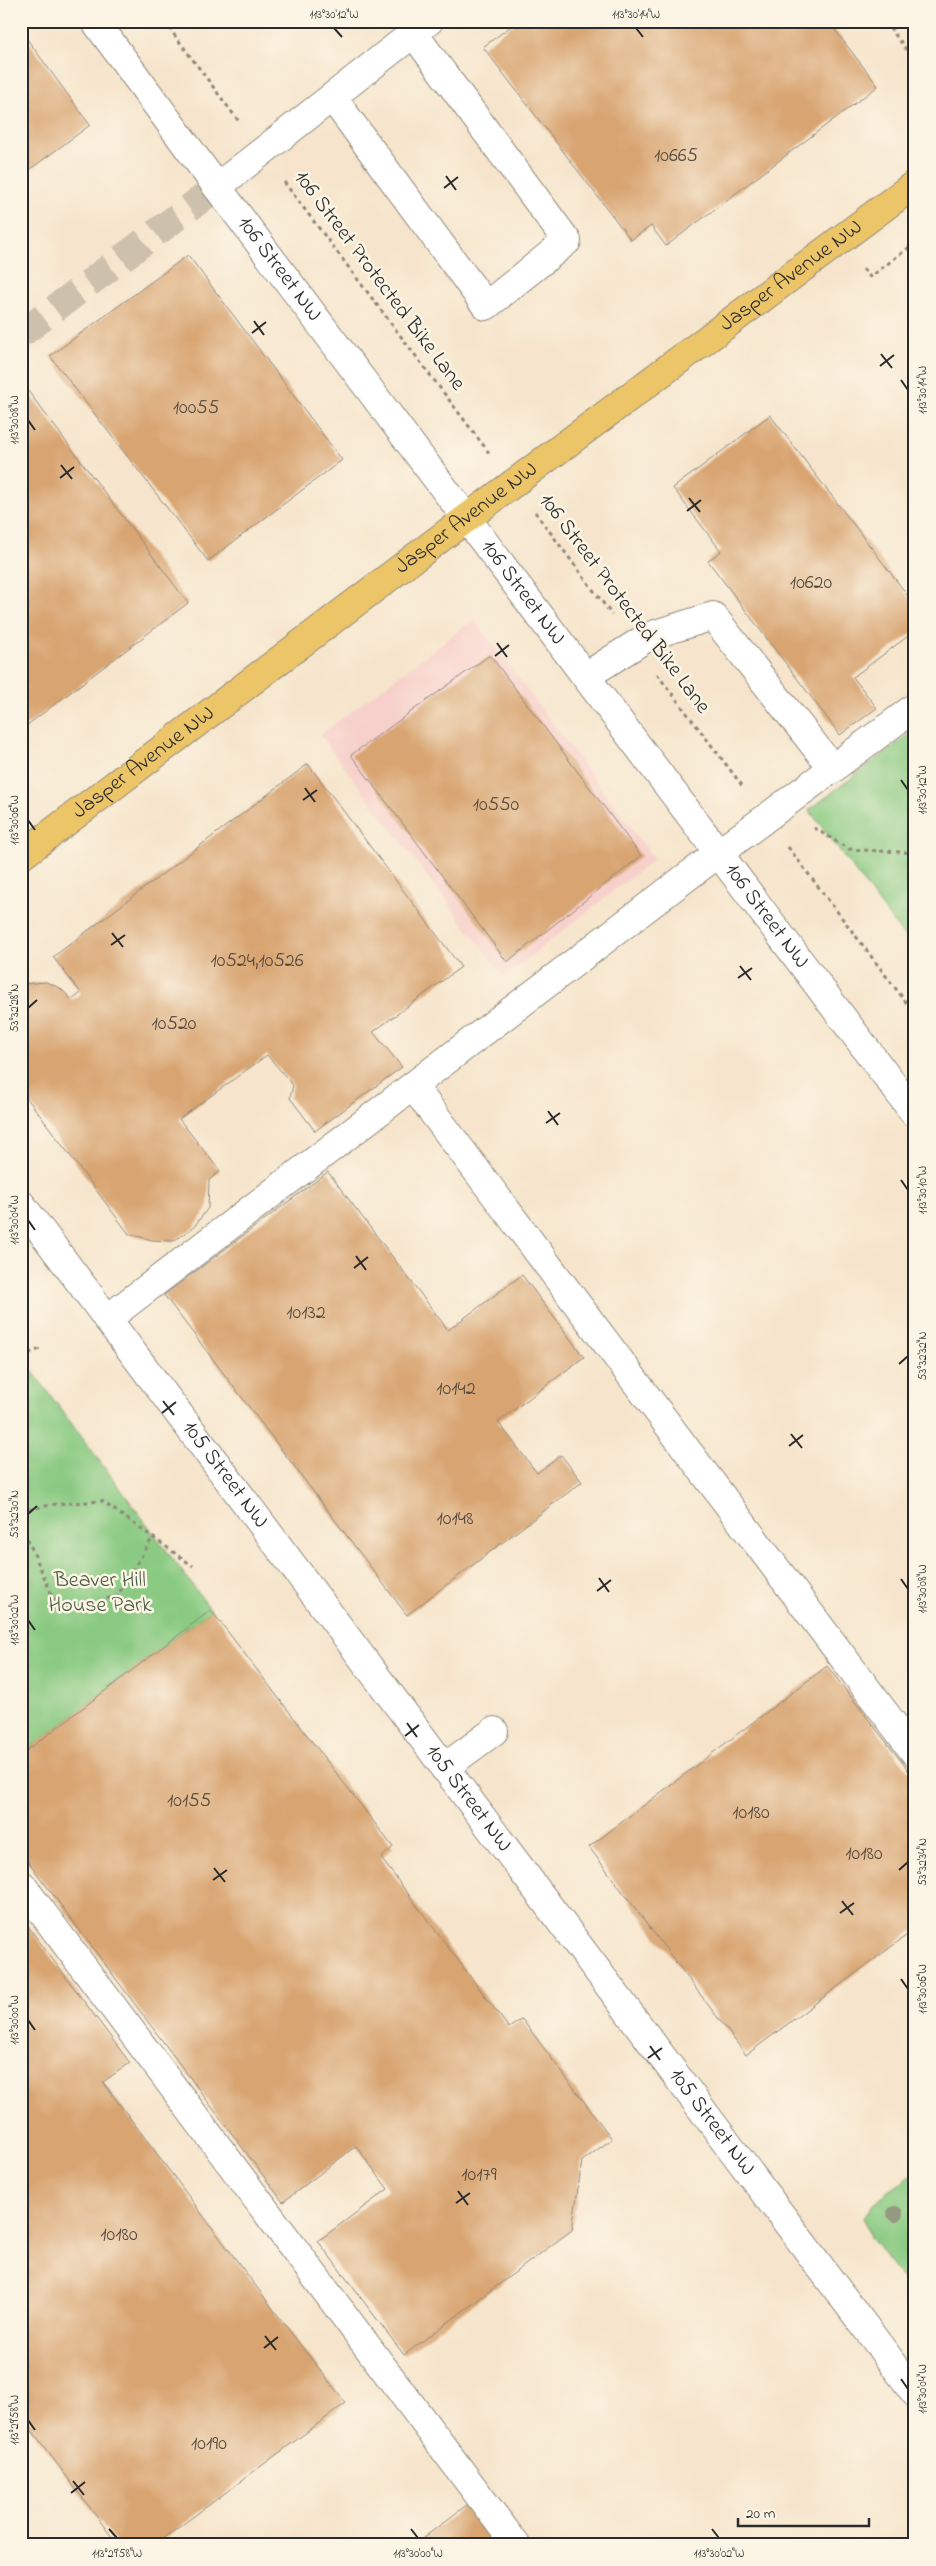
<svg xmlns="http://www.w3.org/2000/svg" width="936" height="2566" viewBox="0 0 936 2566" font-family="'Indie Flower',sans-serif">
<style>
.built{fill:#f7d0cb}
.green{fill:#8aca82;stroke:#5a7a56}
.building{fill:#d8a471}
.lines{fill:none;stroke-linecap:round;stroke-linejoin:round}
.minor-tunnel{stroke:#cdc0ac;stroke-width:28;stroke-dasharray:28 14;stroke-linecap:butt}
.minor-casing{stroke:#90887c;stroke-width:30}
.major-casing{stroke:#90887c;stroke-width:30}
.path{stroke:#90887c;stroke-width:3;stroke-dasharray:4 4;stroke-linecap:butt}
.minor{stroke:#fff;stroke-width:28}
.major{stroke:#edc569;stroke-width:28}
.tree{fill:#969982}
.ticks{fill:none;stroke:#2b2b2b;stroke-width:2}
.labels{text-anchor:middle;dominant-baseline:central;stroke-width:5;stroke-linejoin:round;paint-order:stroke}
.number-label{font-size:20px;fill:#56493c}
.street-label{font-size:22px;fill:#2b2b2b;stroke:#fcf5e5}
.park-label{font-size:22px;fill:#485b45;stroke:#fcf5e5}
.neatline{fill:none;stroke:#2b2b2b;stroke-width:2}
.ticks-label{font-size:12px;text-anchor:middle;fill:#2b2b2b}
</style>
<rect width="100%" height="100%" fill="#fcf5e5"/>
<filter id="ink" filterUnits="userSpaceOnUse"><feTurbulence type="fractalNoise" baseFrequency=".02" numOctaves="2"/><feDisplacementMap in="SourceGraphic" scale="10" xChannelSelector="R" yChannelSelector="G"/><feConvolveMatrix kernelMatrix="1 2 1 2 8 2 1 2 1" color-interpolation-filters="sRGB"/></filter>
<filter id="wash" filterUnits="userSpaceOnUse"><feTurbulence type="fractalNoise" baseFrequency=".0096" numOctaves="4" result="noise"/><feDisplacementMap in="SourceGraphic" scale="20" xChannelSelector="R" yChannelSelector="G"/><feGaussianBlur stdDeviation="1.12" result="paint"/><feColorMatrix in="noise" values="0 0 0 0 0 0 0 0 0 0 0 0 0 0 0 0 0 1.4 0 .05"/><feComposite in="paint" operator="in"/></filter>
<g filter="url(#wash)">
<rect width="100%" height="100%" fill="#f6e5cc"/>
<path class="built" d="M474,619L654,859L504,977L320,735Z"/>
<path class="green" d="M915,730V951L809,810Z
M21,1356L211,1610L21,1755Z
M915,2173V2296L870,2236L864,2218L873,2204Z"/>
<g id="blocks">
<path class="building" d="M511,21H828L878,86L666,246L651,226L631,240L483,47L514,24Z
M21,31L90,125L21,176Z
M188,255L342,460L208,561L50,356Z
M25,387L188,603L26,726L21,721V391Z
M770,415L915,605V631L853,677L877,708L840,735L708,561L721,551L673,488Z
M490,655L641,856L507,962L351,755Z
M308,764L461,967L373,1032L402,1067L315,1131L290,1098L293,1085L267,1055L179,1119L220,1171L209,1180L208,1208L193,1228L173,1241L152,1240L129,1234L21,1090V984L46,982L60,988L72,1000L81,993L53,957Z
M328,1172L448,1330L522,1275L584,1357L498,1422L537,1473L561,1455L582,1482L407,1615L164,1295Z
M211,1610L393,1847L381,1858L509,2028L522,2019L612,2139L582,2161L572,2230L404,2355L318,2241L388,2189L356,2146L283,2202L21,1852V1755Z
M827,1666L915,1779V1929L746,2055L589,1847Z
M21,1917L130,2063L103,2082L285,2325L346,2403L155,2545H118L21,2416Z
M472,2501L504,2545H414Z"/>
</g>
</g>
<g filter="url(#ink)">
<use href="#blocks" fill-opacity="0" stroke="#90887c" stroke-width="1"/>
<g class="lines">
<path class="minor-tunnel" d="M21,334L217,187"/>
<g class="minor-casing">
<g id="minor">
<path id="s1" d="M95,21L217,187L915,1114"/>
<path d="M332,97L486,306L567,241L414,34"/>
<path d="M217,187L429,21"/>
<path d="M586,676L649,636L713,616L833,769"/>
<path d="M413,1086L915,1753"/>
<path id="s2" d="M21,1204L915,2393"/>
<path d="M107,1319L688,876L915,707"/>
<path d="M444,1768L494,1731"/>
<path d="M21,1884L516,2545"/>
</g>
</g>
<g class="major-casing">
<g id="major">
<path id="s3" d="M21,856L467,518L915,184"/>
</g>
</g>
<path class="path" d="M164,21L240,123
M885,21L915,61
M284,182L490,454
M863,269L870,277L915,243
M535,512L612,615
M657,674L744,788
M814,828L849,849L915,853
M788,847L915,1014
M21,1356L40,1349
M21,1511L56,1504L102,1501L193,1566
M21,1524L59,1611L117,1596L153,1537"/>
<use href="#minor" class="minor"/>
<use href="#major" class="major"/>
</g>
<circle class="tree" cx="895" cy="2214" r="8"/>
</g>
<path class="ticks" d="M334,28L342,37M636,28L643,37M446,176L456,190M444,188L458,177M254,321L264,335M252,333L266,322M881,354L892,368M880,366L894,355M901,380L908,390M28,420L35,430M61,465L72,479M60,478L74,467M689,498L700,512M687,511L701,500M497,643L507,657M495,656L509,645M901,780L908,790M305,788L315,802M303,800L317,790M28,820L35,830M112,933L123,947M111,945L125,935M740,966L751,980M738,978L752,968M28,1008L37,1000M548,1111L558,1125M546,1123L560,1113M901,1180L908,1190M28,1220L35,1230M356,1256L366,1270M354,1268L368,1257M899,1364L908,1356M163,1401L174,1415M162,1413L176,1402M791,1434L802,1448M789,1446L803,1435M28,1514L37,1506M599,1578L609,1592M901,1579L908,1589M597,1591L611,1580M28,1620L35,1630M407,1723L417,1737M405,1736L419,1725M214,1868L225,1882M899,1870L908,1862M213,1880L227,1870M842,1901L853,1915M840,1913L854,1903M901,1979L908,1989M28,2020L35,2030M650,2046L660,2060M648,2058L662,2048M458,2191L468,2205M456,2203L470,2193M265,2336L276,2350M264,2348L278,2337M901,2379L908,2389M28,2420L35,2430M73,2481L84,2495M71,2493L85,2482M109,2529L117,2538M411,2529L418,2538M712,2529L719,2538"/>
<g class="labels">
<g class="number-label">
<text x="676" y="156">10665</text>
<text x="196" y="408">10055</text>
<text x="811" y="583">10620</text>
<text x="496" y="805">10550</text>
<text x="257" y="961">10524,10526</text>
<text x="174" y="1024">10520</text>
<text x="306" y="1313">10132</text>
<text x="456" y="1389">10142</text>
<text x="455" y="1519">10148</text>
<text x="189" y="1801">10155</text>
<text x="751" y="1813">10180</text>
<text x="864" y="1854">10180</text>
<text x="479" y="2175">10179</text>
<text x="119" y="2235">10180</text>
<text x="209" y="2444">10190</text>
</g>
<g class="street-label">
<text stroke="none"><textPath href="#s1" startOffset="309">106 Street NW</textPath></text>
<text stroke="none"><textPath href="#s3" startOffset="964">Jasper Avenue NW</textPath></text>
<text transform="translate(379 281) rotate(53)">106 Street Protected Bike Lane</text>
<text stroke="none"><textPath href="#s3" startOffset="559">Jasper Avenue NW</textPath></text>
<text stroke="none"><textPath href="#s1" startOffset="714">106 Street NW</textPath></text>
<text transform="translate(624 604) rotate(53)">106 Street Protected Bike Lane</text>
<text stroke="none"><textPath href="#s3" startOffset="154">Jasper Avenue NW</textPath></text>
<text stroke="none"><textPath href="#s1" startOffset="1119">106 Street NW</textPath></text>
<text stroke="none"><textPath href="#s2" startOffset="339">105 Street NW</textPath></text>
<text stroke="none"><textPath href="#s2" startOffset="744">105 Street NW</textPath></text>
<text stroke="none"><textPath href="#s2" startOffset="1149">105 Street NW</textPath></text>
</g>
<g class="park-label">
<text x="100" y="1581">Beaver Hill<tspan x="100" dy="25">House Park</tspan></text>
</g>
</g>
<rect width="936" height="2566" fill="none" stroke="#fcf5e5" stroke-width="55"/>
<path d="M738 2518v8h131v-8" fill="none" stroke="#2b2b2b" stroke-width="2.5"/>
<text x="746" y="2518" font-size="15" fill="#2b2b2b" stroke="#fcf5e5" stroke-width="4" paint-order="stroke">20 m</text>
<rect x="28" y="28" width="880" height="2510" class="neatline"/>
<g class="ticks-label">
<text x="334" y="18">113°30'12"W</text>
<text x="636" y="18">113°30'14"W</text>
<text transform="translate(922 390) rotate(-90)" y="4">113°30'14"W</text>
<text transform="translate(14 420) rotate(-90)" y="4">113°30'08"W</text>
<text transform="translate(922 790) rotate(-90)" y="4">113°30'12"W</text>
<text transform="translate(14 820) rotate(-90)" y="4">113°30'06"W</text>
<text transform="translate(14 1008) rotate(-90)" y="4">53°32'28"N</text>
<text transform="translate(922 1190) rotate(-90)" y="4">113°30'10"W</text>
<text transform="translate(14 1220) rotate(-90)" y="4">113°30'04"W</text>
<text transform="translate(922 1356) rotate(-90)" y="4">53°32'32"N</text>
<text transform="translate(14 1514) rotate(-90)" y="4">53°32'30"N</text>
<text transform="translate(922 1589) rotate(-90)" y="4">113°30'08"W</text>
<text transform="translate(14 1620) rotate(-90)" y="4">113°30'02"W</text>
<text transform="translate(922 1862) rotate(-90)" y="4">53°32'34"N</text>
<text transform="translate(922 1989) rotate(-90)" y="4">113°30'06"W</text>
<text transform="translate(14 2020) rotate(-90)" y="4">113°30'00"W</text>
<text transform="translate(922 2389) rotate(-90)" y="4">113°30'04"W</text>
<text transform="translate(14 2420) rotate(-90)" y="4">113°29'58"W</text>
<text x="117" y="2557">113°29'58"W</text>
<text x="418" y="2557">113°30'00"W</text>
<text x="719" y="2557">113°30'02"W</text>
</g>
</svg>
